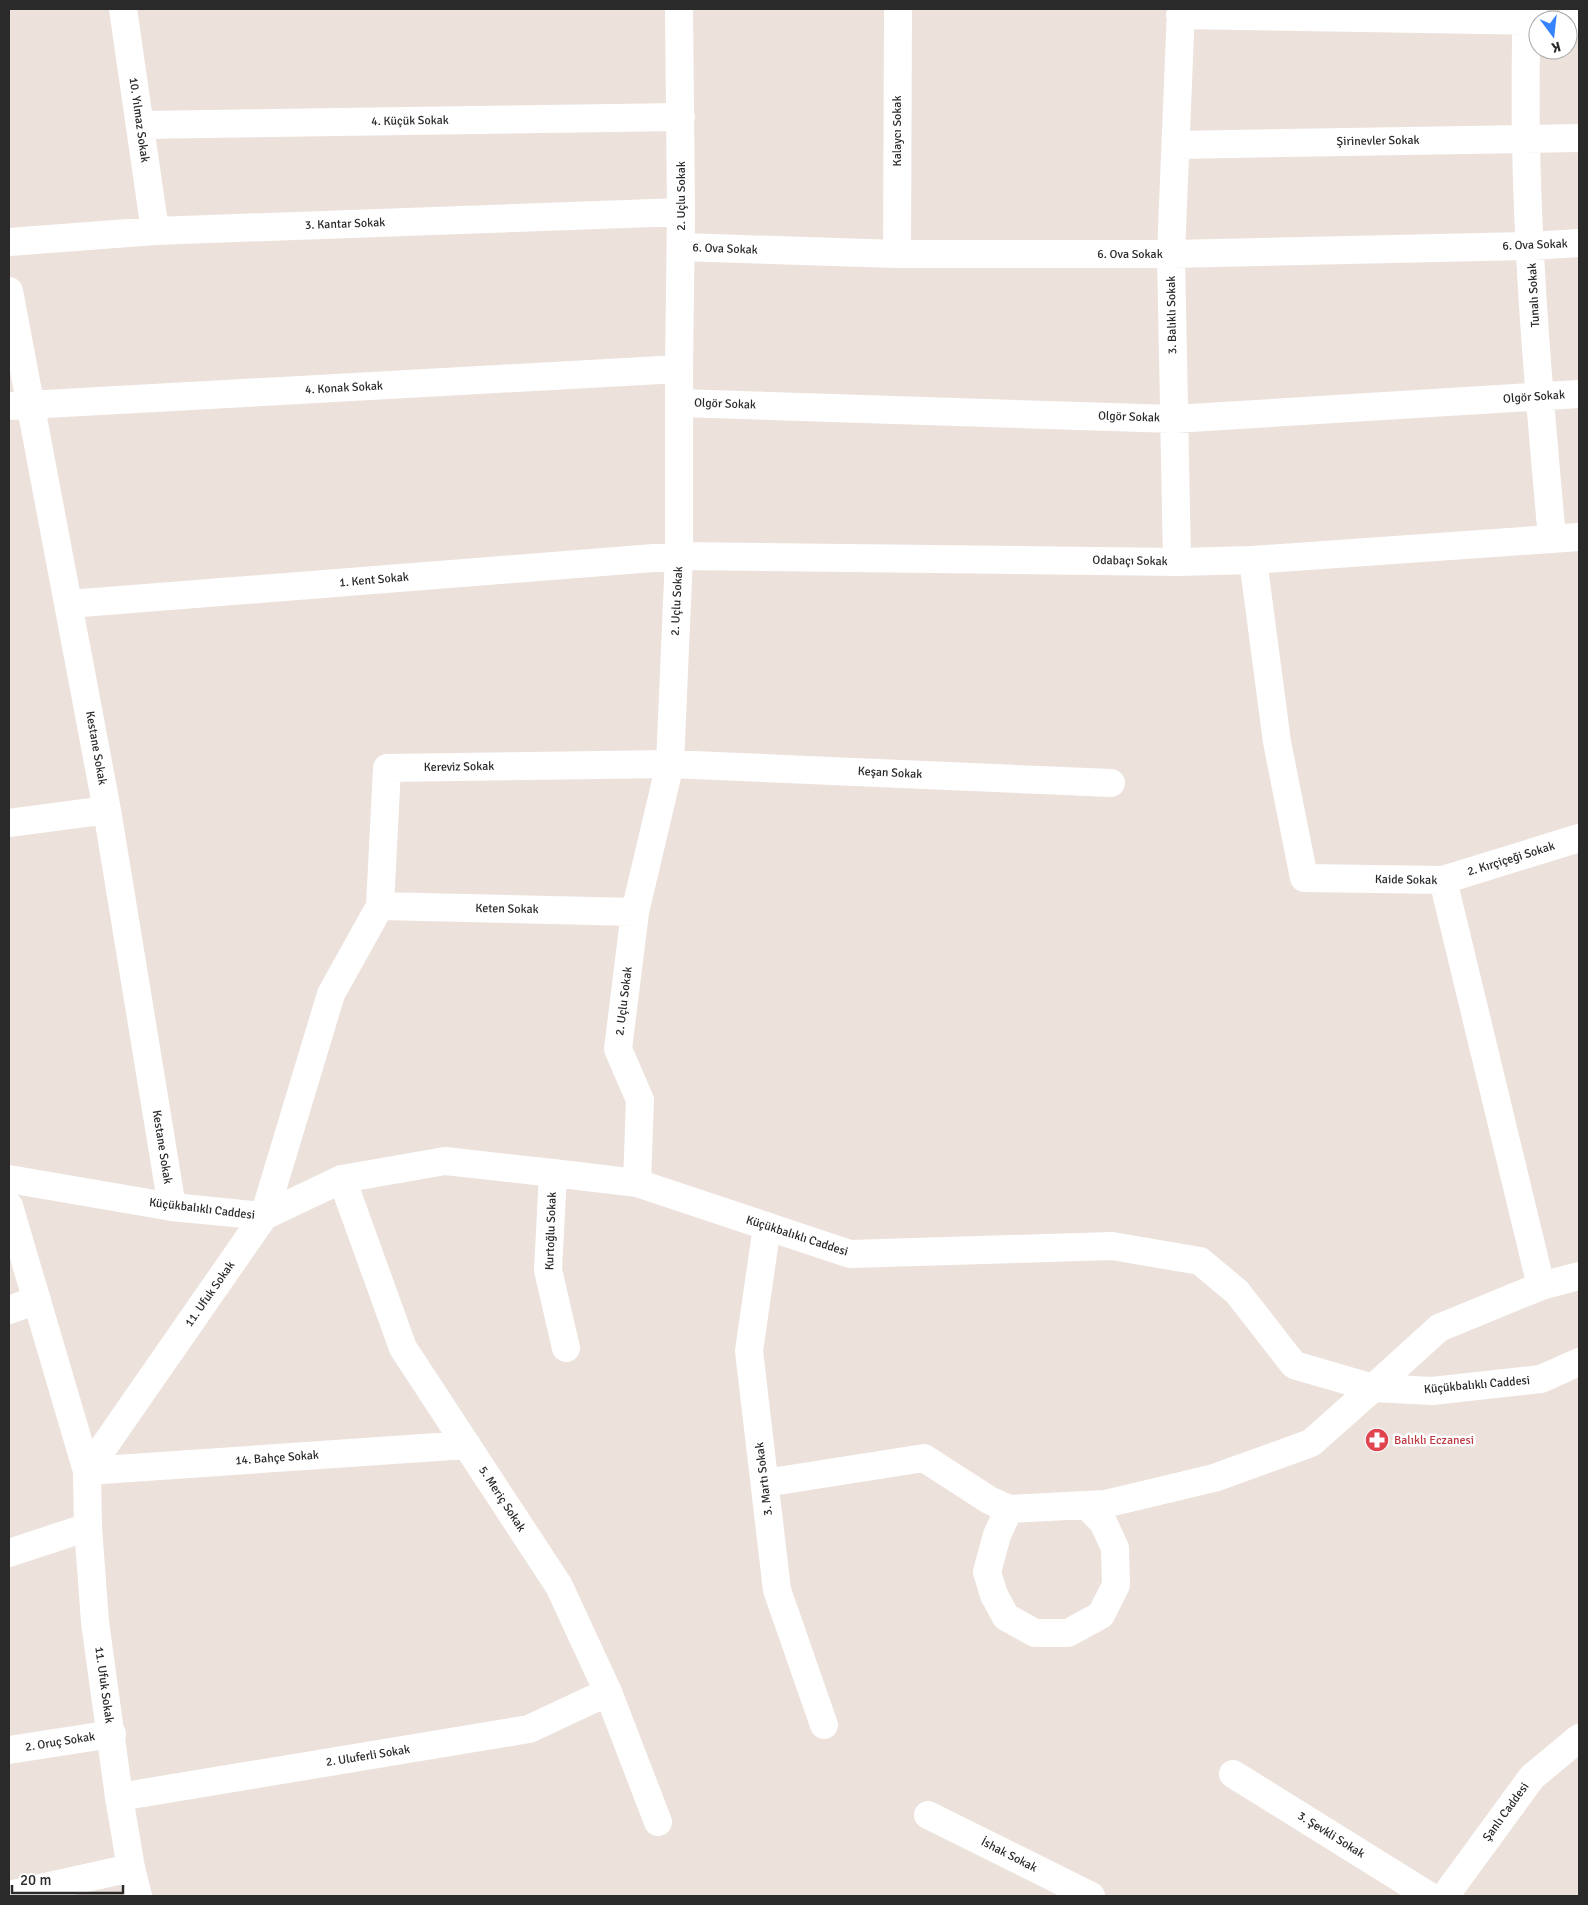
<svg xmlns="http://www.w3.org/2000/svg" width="1588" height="1905" viewBox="0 0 1588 1905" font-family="Signika,sans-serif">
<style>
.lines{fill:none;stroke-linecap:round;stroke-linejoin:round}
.minor{stroke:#fff;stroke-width:28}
.secondary{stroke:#fff;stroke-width:28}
.labels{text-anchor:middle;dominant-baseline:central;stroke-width:5;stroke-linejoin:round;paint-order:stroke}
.street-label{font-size:12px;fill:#2a2a2a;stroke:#fff}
.health-label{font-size:12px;fill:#be3a42;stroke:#fff;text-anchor:start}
</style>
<rect width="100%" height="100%" fill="#ece1db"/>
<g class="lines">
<path class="minor" d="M123,9L155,231
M1180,15L1538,21
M1526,21C1526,60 1525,99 1526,138C1528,271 1540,405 1552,538
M1568,22H1579
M140,125L681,117
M1176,145L1579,138
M9,242L155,231L681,212
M681,247L897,254H1171L1531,246L1579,243
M897,254L898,9
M9,291L107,810L172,1207
M679,403L1174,419L1579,394
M9,406L679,369
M1253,560L1277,742L1304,878L1443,880L1541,1286
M1177,562L1171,254L1181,9
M69,604L679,556L1177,562L1253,560L1579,537
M9,823L107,810
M1443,880L1579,838
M380,906L635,912
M553,1173L548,1270L566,1348
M342,1179L403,1348L559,1586L608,1692L658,1822
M637,1183L640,1100L618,1049L635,912L670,764L679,556V369L681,212L679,9
M264,1216L331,994L380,906L387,768L670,764L1111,783
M767,1226L749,1351L777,1590L824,1725
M9,1310L37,1300
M87,1471L467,1445
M765,1483L924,1458L989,1500L1009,1509L1105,1504L1214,1478L1311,1443L1373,1388
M1009,1509L997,1535L987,1572L994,1595L1006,1617L1035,1633H1068L1101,1615L1116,1585L1115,1548L1103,1522L1086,1505
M9,1553L88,1527
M9,1750L112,1734
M1233,1774L1429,1896
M119,1797L529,1729L608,1692
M928,1815L1091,1896
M9,1895L131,1868"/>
<path class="secondary" d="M9,1179L172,1207L264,1216L342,1179L445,1161L553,1173L637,1183L850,1254L1112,1246L1200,1261L1237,1292L1294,1365L1373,1388L1432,1391L1541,1379L1579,1362
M9,1206L87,1471L88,1527L95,1622L119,1797L131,1868L138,1896
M1373,1388L1439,1328L1541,1286L1579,1276
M87,1471L264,1216
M1445,1896L1532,1777L1579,1738"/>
</g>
<defs>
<g id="pharmacy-disc" transform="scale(1.25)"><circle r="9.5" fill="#e0444e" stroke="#fff"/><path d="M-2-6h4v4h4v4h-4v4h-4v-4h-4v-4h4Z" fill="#fff"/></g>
</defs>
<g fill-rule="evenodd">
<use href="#pharmacy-disc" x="1377" y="1440"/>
</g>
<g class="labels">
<g class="street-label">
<text transform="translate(139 120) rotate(82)">10. Yılmaz Sokak</text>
<text transform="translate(410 121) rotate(-1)">4. Küçük Sokak</text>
<text transform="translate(897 131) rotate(-90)">Kalaycı Sokak</text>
<text transform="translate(1378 141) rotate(-1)">Şirinevler Sokak</text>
<text transform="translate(681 196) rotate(-90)">2. Uçlu Sokak</text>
<text transform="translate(345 224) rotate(-2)">3. Kantar Sokak</text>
<text transform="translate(1535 245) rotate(-2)">6. Ova Sokak</text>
<text transform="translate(725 249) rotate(2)">6. Ova Sokak</text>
<text x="1130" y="254">6. Ova Sokak</text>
<text transform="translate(1534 295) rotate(-93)">Tunalı Sokak</text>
<text transform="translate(1172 315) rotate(-91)">3. Balıklı Sokak</text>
<text transform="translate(344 388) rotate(-3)">4. Konak Sokak</text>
<text transform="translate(1534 397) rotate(-4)">Olgör Sokak</text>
<text transform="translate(725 404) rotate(2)">Olgör Sokak</text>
<text transform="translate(1129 417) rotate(2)">Olgör Sokak</text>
<text transform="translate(1130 561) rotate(1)">Odabaçı Sokak</text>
<text transform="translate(374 580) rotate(-5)">1. Kent Sokak</text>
<text transform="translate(677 601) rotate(-87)">2. Uçlu Sokak</text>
<text transform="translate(96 748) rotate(80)">Kestane Sokak</text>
<text transform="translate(459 767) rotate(-1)">Kereviz Sokak</text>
<text transform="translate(890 773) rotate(3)">Keşan Sokak</text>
<text transform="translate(1511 859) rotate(-17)">2. Kırçiçeği Sokak</text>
<text transform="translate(1406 880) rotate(1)">Kaide Sokak</text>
<text transform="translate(507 909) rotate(1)">Keten Sokak</text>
<text transform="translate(624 1001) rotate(-83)">2. Uçlu Sokak</text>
<text transform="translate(162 1147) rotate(81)">Kestane Sokak</text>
<text transform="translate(202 1209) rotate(7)">Küçükbalıklı Caddesi</text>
<text transform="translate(551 1231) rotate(-88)">Kurtoğlu Sokak</text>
<text transform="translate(797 1236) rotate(18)">Küçükbalıklı Caddesi</text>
<text transform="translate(210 1294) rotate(-55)">11. Ufuk Sokak</text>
<text transform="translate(1477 1385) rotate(-5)">Küçükbalıklı Caddesi</text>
<text transform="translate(277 1458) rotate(-4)">14. Bahçe Sokak</text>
<text transform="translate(764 1479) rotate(-97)">3. Martı Sokak</text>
<text transform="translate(502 1499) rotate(57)">5. Meriç Sokak</text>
<text transform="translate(104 1685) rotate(82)">11. Ufuk Sokak</text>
<text transform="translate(60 1742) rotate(-9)">2. Oruç Sokak</text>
<text transform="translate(368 1756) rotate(-9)">2. Uluferli Sokak</text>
<text transform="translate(1506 1812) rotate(-54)">Şanlı Caddesi</text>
<text transform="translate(1331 1835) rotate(32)">3. Şevkli Sokak</text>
<text transform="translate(1009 1855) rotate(27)">İshak Sokak</text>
</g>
<g class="health-label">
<text x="1394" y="1440">Balıklı Eczanesi</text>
</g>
</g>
<rect width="1588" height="1905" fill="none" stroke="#2a2a2a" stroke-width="20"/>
<g transform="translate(1553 35) rotate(165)"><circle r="24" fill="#ffffff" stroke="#aaaaaa"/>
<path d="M0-4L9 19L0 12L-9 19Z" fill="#3583ff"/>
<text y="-8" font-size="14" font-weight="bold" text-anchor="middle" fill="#2a2a2a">K</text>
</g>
<path d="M12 1885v8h111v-8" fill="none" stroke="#2a2a2a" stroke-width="2.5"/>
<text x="20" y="1885" font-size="15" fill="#2a2a2a" stroke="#ffffff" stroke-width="4" paint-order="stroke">20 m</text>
</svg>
